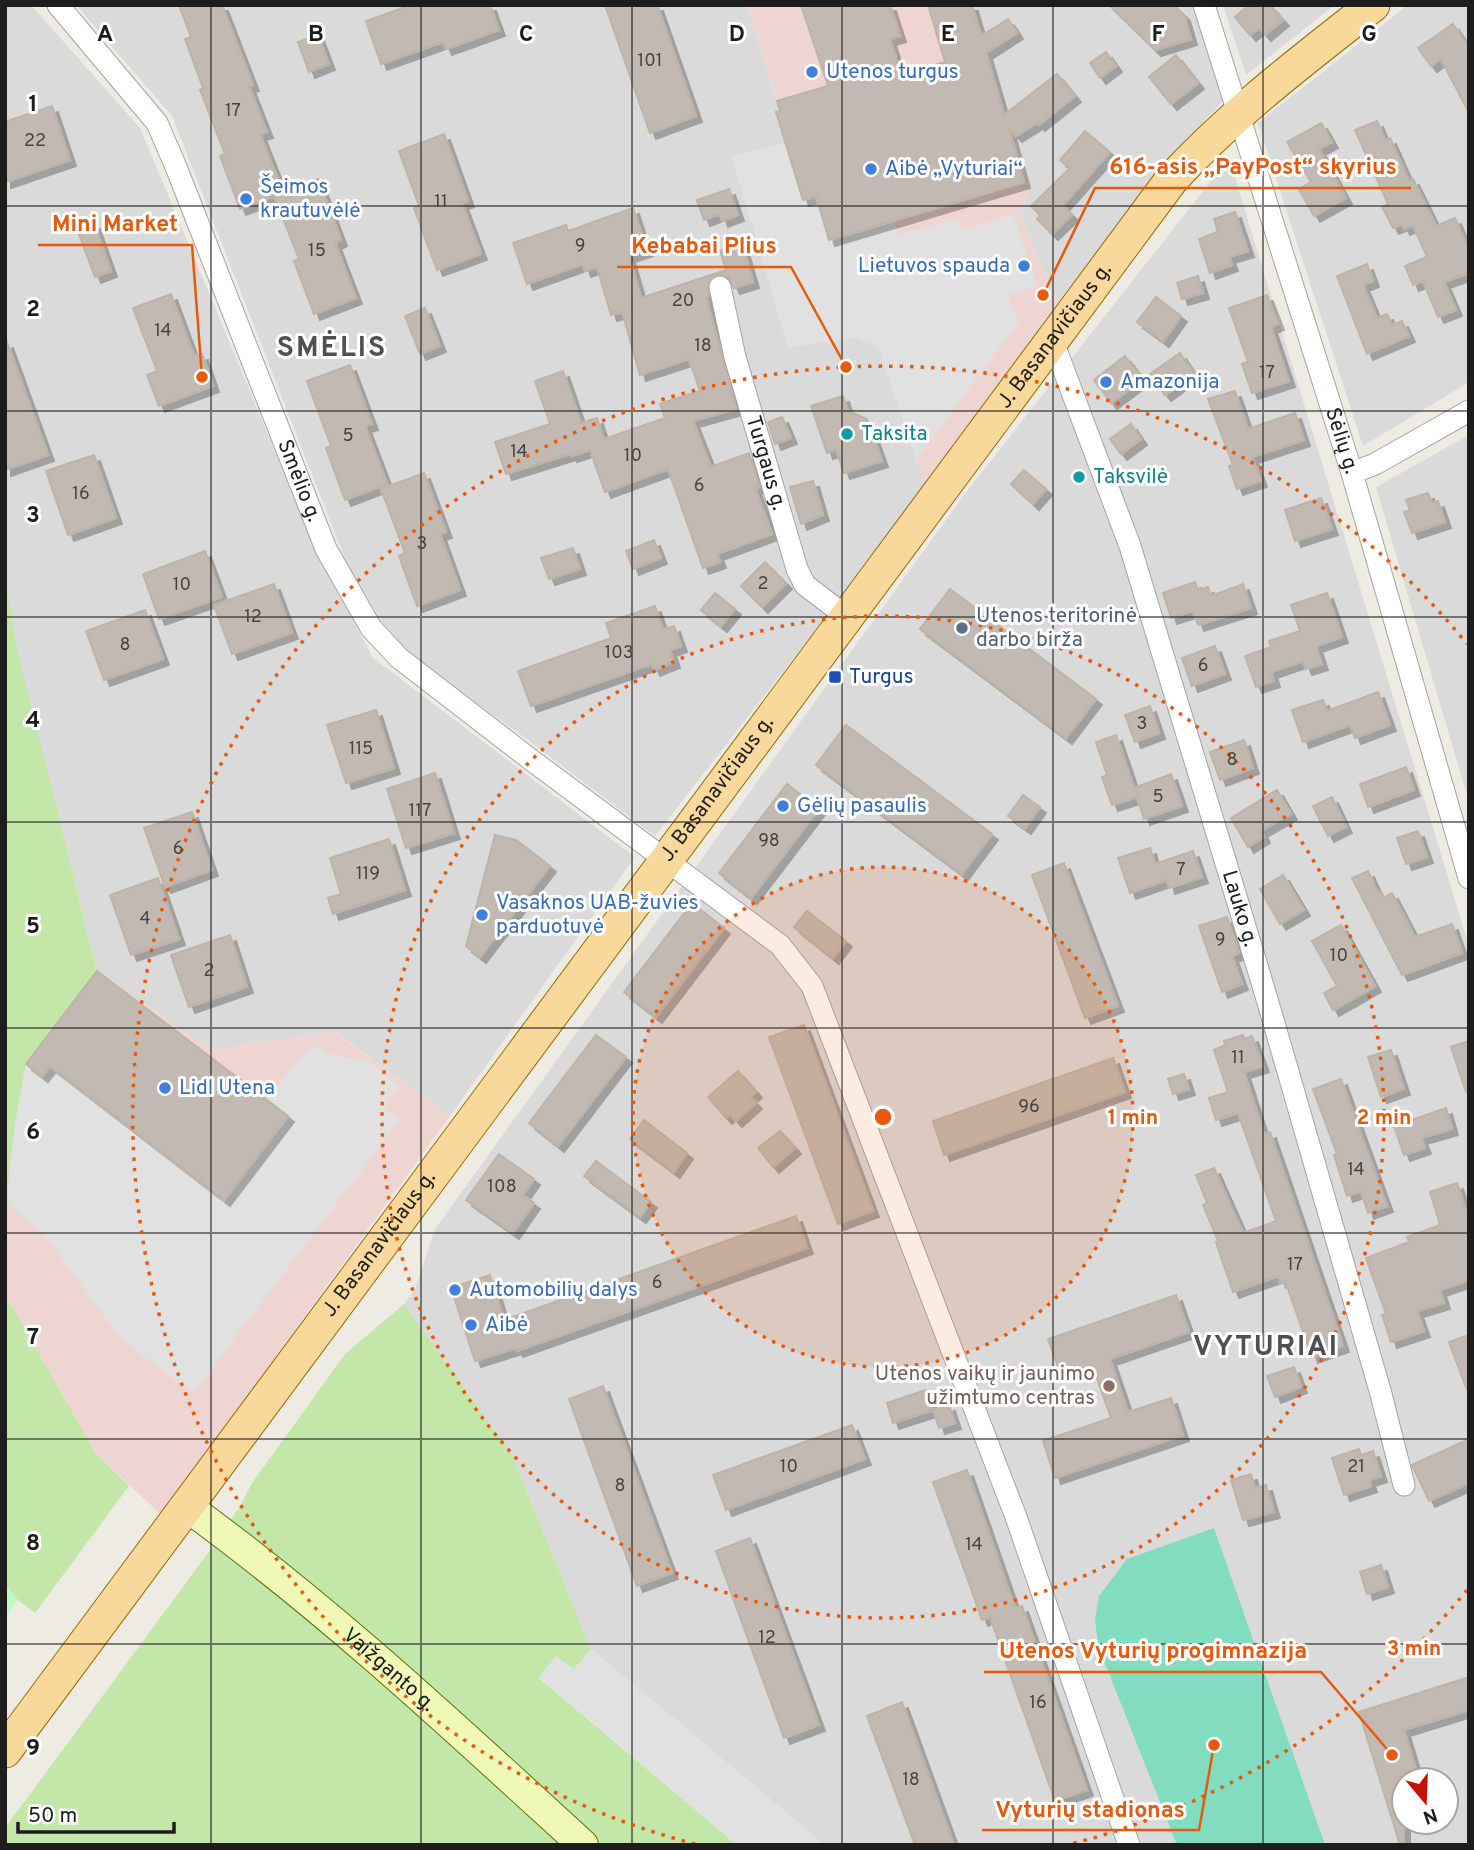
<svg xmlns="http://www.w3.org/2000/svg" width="1474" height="1850" viewBox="0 0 1474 1850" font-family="Overpass,sans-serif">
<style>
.residential{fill:#dbdada;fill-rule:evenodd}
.commercial{fill:#efd5d2}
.grass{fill:#c3e7a9}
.park{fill:#c0f8c8}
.pitch{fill:#82dcbf}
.parking{fill:#e1e1e1}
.building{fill:#c2bab2;stroke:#bfb3a6;stroke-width:2;filter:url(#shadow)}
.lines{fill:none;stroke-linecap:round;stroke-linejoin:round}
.minor-casing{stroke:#a4a4a4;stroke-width:23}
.secondary-casing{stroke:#5e7107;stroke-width:32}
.primary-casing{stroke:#926d03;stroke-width:35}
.minor{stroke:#fff;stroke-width:21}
.secondary{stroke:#f0f8b7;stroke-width:30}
.primary{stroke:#f9d89c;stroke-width:33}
.grid{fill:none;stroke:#1d1d1d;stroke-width:2;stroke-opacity:0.55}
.ring{fill:none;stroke:#e8590c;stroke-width:3.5;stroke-dasharray:3.5 7}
.shop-dot{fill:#3f7fe0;stroke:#fff;stroke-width:2.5}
.culture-dot{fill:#0f9aa8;stroke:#fff;stroke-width:2.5}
.service-dot{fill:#5c6f8a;stroke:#fff;stroke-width:2.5}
.transit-dot{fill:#1a4fb4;stroke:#fff;stroke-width:2.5}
.education-dot{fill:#8d6e63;stroke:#fff;stroke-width:2.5}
.labels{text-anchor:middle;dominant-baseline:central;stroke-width:6;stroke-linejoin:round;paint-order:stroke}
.number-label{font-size:18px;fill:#464442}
.shop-label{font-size:21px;fill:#366cbe;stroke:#fff;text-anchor:start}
.street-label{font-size:21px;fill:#1d1d1d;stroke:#fff}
.culture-label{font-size:21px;fill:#0d838f;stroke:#fff;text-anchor:start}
.service-label{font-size:21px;fill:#4e5e75;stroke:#fff;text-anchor:start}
.transit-label{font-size:21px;fill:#164399;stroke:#fff;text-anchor:start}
.education-label{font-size:21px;fill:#785e54;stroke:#fff;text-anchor:end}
.district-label{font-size:28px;font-weight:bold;letter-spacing:2px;fill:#505050;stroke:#fff}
.grid-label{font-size:23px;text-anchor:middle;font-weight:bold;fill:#1d1d1d;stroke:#fff;stroke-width:6;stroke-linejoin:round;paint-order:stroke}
.centre{fill:#e8590c;stroke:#fff;stroke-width:3.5}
.ring-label{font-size:21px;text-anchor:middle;font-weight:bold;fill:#e8590c;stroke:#fff;stroke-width:6;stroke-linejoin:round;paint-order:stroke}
.leader{fill:none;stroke:#e8590c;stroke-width:2.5}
.callout-dot{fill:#e8590c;stroke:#fff;stroke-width:2.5}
.callout-label{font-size:23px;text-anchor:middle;font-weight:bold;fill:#e8590c;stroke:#fff;stroke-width:6;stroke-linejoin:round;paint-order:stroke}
</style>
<defs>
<filter id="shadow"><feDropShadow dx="6" dy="6" stdDeviation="0" flood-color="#0004"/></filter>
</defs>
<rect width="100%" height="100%" fill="#eeebe3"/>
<path class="residential" d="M5,5H31L140,128L319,557L373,658L635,857L450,1116L335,1032L210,1049L97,971L18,652L5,574Z
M76,5H747L780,111L776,112L786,143L733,157L788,347L857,338L878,347L926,488L655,836L517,732L397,647L347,564L172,116Z
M972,5H1196L1224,100L1172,155L1057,304L1020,213L1029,187Z
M1223,5H1335L1246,75Z
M1408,5H1469V382L1363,446L1258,123Z
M1229,158L1469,946V1845H825L591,1649L512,1455L404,1304L415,1289L435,1229L964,495ZM1404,1780H1446V1822H1404Z
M1469,435V802L1376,487Z"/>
<path class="commercial" d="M747,5H972L1029,187L1020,213L1057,304L926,488L878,347L857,338L788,347L732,157L785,143L776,112L780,110Z
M97,971L210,1049L334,1032L450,1116L161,1515L95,1452L5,1294V1205L16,1119L26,1064Z"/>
<path class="grass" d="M5,574L18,652L97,971L26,1064L16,1119L5,1205Z
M5,1294L95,1452L129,1486L35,1613L18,1600L5,1585Z
M404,1304L512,1455L591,1649L574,1670L556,1657L539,1678L737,1845H5V1828L208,1553L240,1506L252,1483L345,1354Z"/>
<path class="park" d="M5,1585L18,1600L5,1619Z"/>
<path class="pitch" d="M1214,1528L1325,1845H1177L1098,1646L1095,1619L1099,1596L1127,1559Z"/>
<path class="parking" d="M786,143L802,199L816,196L894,221L899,235L958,218L962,231L1013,214L1037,286L1008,296L1018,323L916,460L878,347L857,338L788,347L732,157Z
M313,1045L327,1054L368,1061L399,1085L384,1108L400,1120L193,1393L141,1354L113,1328L44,1234L7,1203L16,1119L26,1064L41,1076L50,1066L224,1199L288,1117L266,1100Z
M591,1649L825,1845H737L539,1677L556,1656L574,1669Z"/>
<path class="building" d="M179,5H222L253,85L249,86L267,132L260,134L283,192L276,195L318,179L341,240L335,243L356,298L314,314L294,261L299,259L274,196L240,209L220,156L225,154L200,90L203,88L185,39L191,37Z
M411,5H490L499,30L446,49L443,42L381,64L366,21Z
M605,5H657L696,116L650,133Z
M801,5H890L900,36L890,39L901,75L945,62L928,5H972L981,36L1008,19L1017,33L986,53L1004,115L1057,74L1075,96L1039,125L1037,123L1016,136L1009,129L1024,182L829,240L816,196L803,200L776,112L780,111L777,101L828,86Z
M1109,5H1174L1184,15L1191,39L1155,50Z
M1249,5H1270L1283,20L1265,35L1259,28L1250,35L1235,17Z
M1453,24L1469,48V113L1441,59L1431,66L1418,48Z
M318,35L329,64L309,72L298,42Z
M1106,52L1116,66L1100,78L1090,63Z
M1176,55L1198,83L1171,104L1149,77Z
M52,106L70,160L5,182V122Z
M1377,121L1385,140L1390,138L1409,181L1413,179L1436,226L1455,218L1469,251V273L1444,282L1456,310L1438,317L1423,281L1413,285L1405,266L1427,257L1413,225L1404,229L1402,224L1393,228L1382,207L1388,204L1355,130Z
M1321,123L1332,142L1319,149L1346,198L1314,216L1299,189L1311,182L1287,142Z
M1085,131L1110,152L1063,205L1072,215L1052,234L1037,219L1040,215L1031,206L1070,168L1060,160Z
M444,134L468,201L462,203L481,254L437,270L414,208L419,206L399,151Z
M729,189L738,215L722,221L720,214L704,220L697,200Z
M633,208L647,250L629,256L641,298L726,270L720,251L742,244L753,282L734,288L729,278L718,274L712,277L708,282L709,296L706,297L736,409L693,421L711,467L749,453L759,487L755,488L772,534L717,554L720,562L703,568L668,469L605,492L590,450L571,456L570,454L506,474L495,442L550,424L535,381L563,371L581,423L597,418L604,439L665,418L660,404L700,391L689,359L640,375L622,312L611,315L597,267L585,271L583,264L527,284L513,243L566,225L568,231Z
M1235,212L1248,251L1229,257L1232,265L1210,273L1199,239L1218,232L1214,219Z
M94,223L111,271L95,277L77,229Z
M1367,264L1373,281L1363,285L1377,318L1387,314L1392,325L1402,321L1409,336L1367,354L1337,276Z
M1198,276L1203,293L1182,299L1177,283Z
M171,294L194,356L202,354L213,386L159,406L147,375L157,371L133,308Z
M1267,295L1278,324L1271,327L1289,381L1252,393L1242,364L1248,362L1229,308Z
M1156,297L1181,316L1163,341L1137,322Z
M425,308L440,346L420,354L405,316Z
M7,342L48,455L5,470V343Z
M1180,353L1194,374L1165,395L1150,374Z
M1125,356L1143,379L1111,403L1094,380Z
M350,365L372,424L365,426L387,484L345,500L326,448L331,446L307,381Z
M1235,391L1248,429L1295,413L1304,440L1252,457L1261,481L1237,489L1229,466L1233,465L1208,399Z
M843,396L848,411L867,419L882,461L844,473L836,450L827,453L811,406Z
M782,417L791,438L775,444L768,422Z
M1131,424L1141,439L1121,454L1110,439Z
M94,455L116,518L68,535L46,471Z
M1024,470L1046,489L1033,504L1011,484Z
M424,473L446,532L440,534L460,590L417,606L399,556L405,553L381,489Z
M813,481L823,515L801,524L790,487Z
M1428,493L1432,503L1438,501L1445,522L1412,533L1404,512L1410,510L1406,500Z
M1321,498L1332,529L1295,541L1285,510Z
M654,540L661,558L633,569L626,551Z
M573,548L580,569L549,579L541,558Z
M205,551L222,597L159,619L143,574Z
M765,562L786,583L762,607L741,586Z
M1195,582L1198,590L1208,587L1211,596L1243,584L1251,608L1198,625L1193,611L1171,618L1163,593Z
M274,584L292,633L232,654L214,605Z
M950,589L1096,699L1066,738L920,629Z
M715,593L735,609L721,626L701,610Z
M1327,593L1342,637L1316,646L1322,664L1306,669L1303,661L1271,672L1274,681L1256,687L1245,656L1271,647L1269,641L1300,631L1291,605Z
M655,606L663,630L674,626L681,646L670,650L674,662L654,670L652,664L531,706L518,671L611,638L606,623Z
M145,610L163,659L104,680L86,631Z
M1215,646L1225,674L1192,686L1182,658Z
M1378,692L1390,725L1355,738L1350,725L1303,742L1292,710L1323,700L1327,711Z
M1150,706L1159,733L1135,742L1125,715Z
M376,710L394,768L346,783L327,725Z
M846,725L992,834L962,874L816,765Z
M1116,735L1134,788L1171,774L1182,806L1144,819L1137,797L1112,805L1102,777L1107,775L1096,742Z
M1244,740L1253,768L1220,780L1210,752Z
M1406,767L1414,790L1368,807L1360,784Z
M435,773L454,833L406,848L387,789Z
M787,784L819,809L751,898L719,873Z
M1277,790L1291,814L1261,831L1264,837L1248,847L1231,818Z
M1023,795L1040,807L1025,828L1008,816Z
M1332,797L1346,827L1328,836L1313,806Z
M192,812L212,870L165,887L144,828Z
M1418,831L1427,857L1406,864L1397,838Z
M495,835L516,840L550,866L480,957L466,946Z
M389,839L405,890L333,914L328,898L341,894L330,858Z
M1150,848L1155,864L1193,851L1202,877L1169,888L1167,880L1130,893L1118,858Z
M1064,863L1118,1006L1085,1018L1032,875Z
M1368,871L1378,893L1381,891L1384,898L1392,893L1415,937L1452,924L1462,953L1402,975L1352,878Z
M1283,875L1304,910L1280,924L1260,889Z
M158,878L179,939L131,955L110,895Z
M692,903L724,928L656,1017L624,992Z
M807,911L846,941L833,958L794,927Z
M1227,917L1239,953L1232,956L1242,984L1222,992L1199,926Z
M1341,925L1375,986L1333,1010L1324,993L1337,986L1312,941Z
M230,935L247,987L189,1007L171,955Z
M97,971L288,1116L224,1200L50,1066L42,1076L26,1064Z
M804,1025L873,1211L838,1224L769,1037Z
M596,1035L626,1057L558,1146L529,1123Z
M1243,1035L1244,1039L1252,1036L1263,1066L1244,1072L1264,1134L1270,1132L1343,1346L1312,1357L1285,1281L1280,1282L1278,1276L1233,1292L1216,1242L1218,1241L1203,1205L1207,1203L1196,1175L1214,1168L1243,1233L1276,1221L1238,1113L1216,1120L1209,1098L1228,1092L1214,1050L1225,1045L1224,1041Z
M1469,1041V1091L1466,1092L1451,1047Z
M1391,1050L1404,1089L1381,1097L1368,1057Z
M1113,1058L1125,1092L944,1155L933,1121Z
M738,1071L756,1092L750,1097L756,1103L736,1121L730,1114L726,1118L708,1097Z
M1184,1074L1189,1089L1173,1094L1168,1079Z
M1341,1079L1387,1206L1368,1213L1361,1191L1347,1196L1334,1155L1337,1154L1313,1089Z
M1446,1108L1452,1129L1421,1138L1425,1148L1404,1155L1394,1126Z
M644,1120L687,1153L674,1172L630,1139Z
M780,1131L795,1148L773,1167L758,1148Z
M499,1154L534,1179L523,1195L534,1203L513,1233L466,1200Z
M596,1161L651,1202L640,1217L584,1176Z
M1457,1183L1469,1220V1280L1440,1290L1444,1303L1417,1311L1424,1331L1391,1342L1382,1315L1386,1314L1366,1258L1409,1242L1407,1237L1440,1225L1430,1192Z
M796,1216L807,1248L517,1351L516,1348L475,1361L451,1288L490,1275L504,1320Z
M1176,1295L1189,1332L1110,1359L1128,1412L1171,1398L1183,1435L1055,1478L1043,1441L1111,1418L1092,1365L1061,1375L1048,1339Z
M1469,1335V1390H1467L1449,1342Z
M1294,1367L1301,1387L1275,1397L1267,1376Z
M603,1386L672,1573L637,1586L569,1399Z
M926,1390L933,1410L893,1423L887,1403Z
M949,1405L955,1423L939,1428L933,1410Z
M852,1425L865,1459L726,1510L713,1475Z
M1469,1439V1483L1429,1501L1412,1465Z
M1359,1449L1361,1455L1373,1451L1381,1476L1369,1480L1371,1486L1344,1495L1332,1458Z
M967,1470L1015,1608L1022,1606L1087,1790L1055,1801L990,1617L982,1620L933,1482Z
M1251,1474L1255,1488L1266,1485L1274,1512L1243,1520L1231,1480Z
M750,1538L819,1725L784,1738L716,1551Z
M1381,1565L1388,1587L1367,1594L1360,1572Z
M1469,1677V1710L1404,1730L1419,1780H1404V1844L1400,1845L1359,1712Z
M902,1702L954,1845H915L867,1716Z"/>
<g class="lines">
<g class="minor-casing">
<g id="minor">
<path id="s1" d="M58,5L157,123L176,167L326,549L371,628L399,658L530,759L780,945L812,986L1016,1517L1129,1845"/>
<path id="s2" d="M1204,5L1352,473L1469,878"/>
<path id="s3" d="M720,287L735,357L797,569L805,585L847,617"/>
<path id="s4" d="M1052,339L1130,546L1267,999L1381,1394L1404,1485"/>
<path d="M1352,473L1375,464L1469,411"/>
</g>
</g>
<g class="secondary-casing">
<g id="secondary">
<path id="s5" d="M186,1506C327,1608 454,1727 583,1845"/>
</g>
</g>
<g class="primary-casing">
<g id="primary">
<path id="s6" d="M5,1751C392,1225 781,701 1172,179C1234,112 1302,61 1373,5"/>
</g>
</g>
<use href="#minor" class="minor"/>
<use href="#secondary" class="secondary"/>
<use href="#primary" class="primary"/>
</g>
<path class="grid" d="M211,5V1845M421,5V1845M632,5V1845M842,5V1845M1053,5V1845M1263,5V1845M5,206H1469M5,411H1469M5,617H1469M5,822H1469M5,1028H1469M5,1233H1469M5,1439H1469M5,1644H1469"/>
<circle cx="883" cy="1117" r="250" fill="#e8590c" fill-opacity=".12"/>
<g class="ring">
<circle cx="883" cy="1117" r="250"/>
<circle cx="883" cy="1117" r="501"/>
<path d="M1467 1590A751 751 0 0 1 1071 1844M695 1844A751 751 0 1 1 1467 644"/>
</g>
<g class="shop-dot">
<circle cx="812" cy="72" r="7"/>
<circle cx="871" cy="169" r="7"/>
<circle cx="246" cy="199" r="7"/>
<circle cx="1024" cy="266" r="7"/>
<circle cx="1106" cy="382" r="7"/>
<circle cx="783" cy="806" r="7"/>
<circle cx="482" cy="915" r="7"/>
<circle cx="165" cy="1088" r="7"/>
<circle cx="455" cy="1290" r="7"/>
<circle cx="471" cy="1325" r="7"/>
</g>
<g class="culture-dot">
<circle cx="847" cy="434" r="7"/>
<circle cx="1079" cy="477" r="7"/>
</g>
<circle class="service-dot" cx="962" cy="628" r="7"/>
<rect class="transit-dot" x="828" y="670" width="14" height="14" rx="3.5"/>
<circle class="education-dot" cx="1109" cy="1386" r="7"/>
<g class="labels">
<g class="number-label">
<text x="650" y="61">101</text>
<text x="233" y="111">17</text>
<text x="35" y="141">22</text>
<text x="441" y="202">11</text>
<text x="580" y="246">9</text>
<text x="317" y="251">15</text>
<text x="683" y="301">20</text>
<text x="163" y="331">14</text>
<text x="703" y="346">18</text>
<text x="1267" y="373">17</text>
<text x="348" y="436">5</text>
<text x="519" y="452">14</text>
<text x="633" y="456">10</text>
<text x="699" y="486">6</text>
<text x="81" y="494">16</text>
<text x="422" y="544">3</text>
<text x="763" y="584">2</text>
<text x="182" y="585">10</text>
<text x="253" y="617">12</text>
<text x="125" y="645">8</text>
<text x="619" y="653">103</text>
<text x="1203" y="666">6</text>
<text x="1142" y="724">3</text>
<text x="361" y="749">115</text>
<text x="1232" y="760">8</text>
<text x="1158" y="797">5</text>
<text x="420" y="811">117</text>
<text x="769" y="841">98</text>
<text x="178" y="849">6</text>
<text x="1181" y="870">7</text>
<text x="368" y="874">119</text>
<text x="145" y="919">4</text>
<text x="1220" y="940">9</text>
<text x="1339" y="956">10</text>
<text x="209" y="971">2</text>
<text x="1238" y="1058">11</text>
<text x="1029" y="1107">96</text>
<text x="1356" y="1170">14</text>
<text x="502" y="1187">108</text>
<text x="1295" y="1265">17</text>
<text x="657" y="1283">6</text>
<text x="789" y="1467">10</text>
<text x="1356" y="1467">21</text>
<text x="620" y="1486">8</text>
<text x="974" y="1545">14</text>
<text x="767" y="1638">12</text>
<text x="1038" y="1703">16</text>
<text x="911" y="1780">18</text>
</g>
<g class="shop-label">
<text x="826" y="72">Utenos turgus</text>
<text x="885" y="169">Aibė „Vyturiai“</text>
<text x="260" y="187">Šeimos<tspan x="260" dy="24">krautuvėlė</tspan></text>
<text x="1010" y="266" text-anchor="end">Lietuvos spauda</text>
<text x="1120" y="382">Amazonija</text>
<text x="797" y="806">Gėlių pasaulis</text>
<text x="496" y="903">Vasaknos UAB-žuvies<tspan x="496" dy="24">parduotuvė</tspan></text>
<text x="179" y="1088">Lidl Utena</text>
<text x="469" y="1290">Automobilių dalys</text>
<text x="485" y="1325">Aibė</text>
</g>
<g class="street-label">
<text stroke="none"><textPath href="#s6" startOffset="1762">J. Basanavičiaus g.</textPath></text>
<text stroke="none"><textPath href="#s2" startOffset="457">Sėlių g.</textPath></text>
<text stroke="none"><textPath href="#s3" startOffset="182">Turgaus g.</textPath></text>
<text stroke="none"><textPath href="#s1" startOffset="539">Smėlio g.</textPath></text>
<text stroke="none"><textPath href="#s6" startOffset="1197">J. Basanavičiaus g.</textPath></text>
<text stroke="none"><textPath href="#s4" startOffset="600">Lauko g.</textPath></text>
<text stroke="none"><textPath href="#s6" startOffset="630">J. Basanavičiaus g.</textPath></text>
<text stroke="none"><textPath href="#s5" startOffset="261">Vaižganto g.</textPath></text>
</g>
<g class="culture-label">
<text x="861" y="434">Taksita</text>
<text x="1093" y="477">Taksvilė</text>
</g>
<g class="service-label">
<text x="976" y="616">Utenos teritorinė<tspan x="976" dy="24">darbo birža</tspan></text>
</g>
<g class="transit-label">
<text x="849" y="677">Turgus</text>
</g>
<g class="education-label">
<text x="1095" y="1374">Utenos vaikų ir jaunimo<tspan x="1095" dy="24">užimtumo centras</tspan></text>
</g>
<g class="district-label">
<text x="332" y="349">SMĖLIS</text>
<text x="1266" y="1348">VYTURIAI</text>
</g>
</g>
<g class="grid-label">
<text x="105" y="41">A</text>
<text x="316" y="41">B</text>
<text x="526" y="41">C</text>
<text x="737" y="41">D</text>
<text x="948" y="41">E</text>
<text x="1158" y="41">F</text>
<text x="1369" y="41">G</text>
<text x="33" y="111">1</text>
<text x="33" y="316">2</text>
<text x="33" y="522">3</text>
<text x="33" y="727">4</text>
<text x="33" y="933">5</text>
<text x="33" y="1139">6</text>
<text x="33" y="1344">7</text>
<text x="33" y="1550">8</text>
<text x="33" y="1755">9</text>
</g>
<circle cx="883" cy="1117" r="10" class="centre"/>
<g class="ring-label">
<text x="1133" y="1124">1 min</text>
<text x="1384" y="1124">2 min</text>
<text x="1414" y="1655">3 min</text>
</g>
<path class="leader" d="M1043 295L1095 188H1411M202 377L192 245H38M846 367L791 267H617M1392 1755L1321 1672H984M1214 1745L1199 1830H982"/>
<g class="callout-dot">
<circle cx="1043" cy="295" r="7"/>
<circle cx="202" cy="377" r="7"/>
<circle cx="846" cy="367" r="7"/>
<circle cx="1392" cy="1755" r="7"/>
<circle cx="1214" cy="1745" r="7"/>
</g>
<g class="callout-label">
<text x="1253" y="174">616-asis „PayPost“ skyrius</text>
<text x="115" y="231">Mini Market</text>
<text x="704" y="253">Kebabai Plius</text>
<text x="1153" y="1658">Utenos Vyturių progimnazija</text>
<text x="1090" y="1817">Vyturių stadionas</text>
</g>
<rect width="1474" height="1850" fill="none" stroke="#1d1d1d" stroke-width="14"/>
<g transform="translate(1425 1801) rotate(161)"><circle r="33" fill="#ffffff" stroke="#a5a5a5" stroke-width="2"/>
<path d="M0-5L12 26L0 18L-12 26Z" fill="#c51205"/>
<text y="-10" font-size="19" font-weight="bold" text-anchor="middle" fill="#1d1d1d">N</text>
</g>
<path d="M18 1822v10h156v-10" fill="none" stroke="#1d1d1d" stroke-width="3.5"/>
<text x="28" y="1822" font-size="21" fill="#1d1d1d" stroke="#ffffff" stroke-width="5" paint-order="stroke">50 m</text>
</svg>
